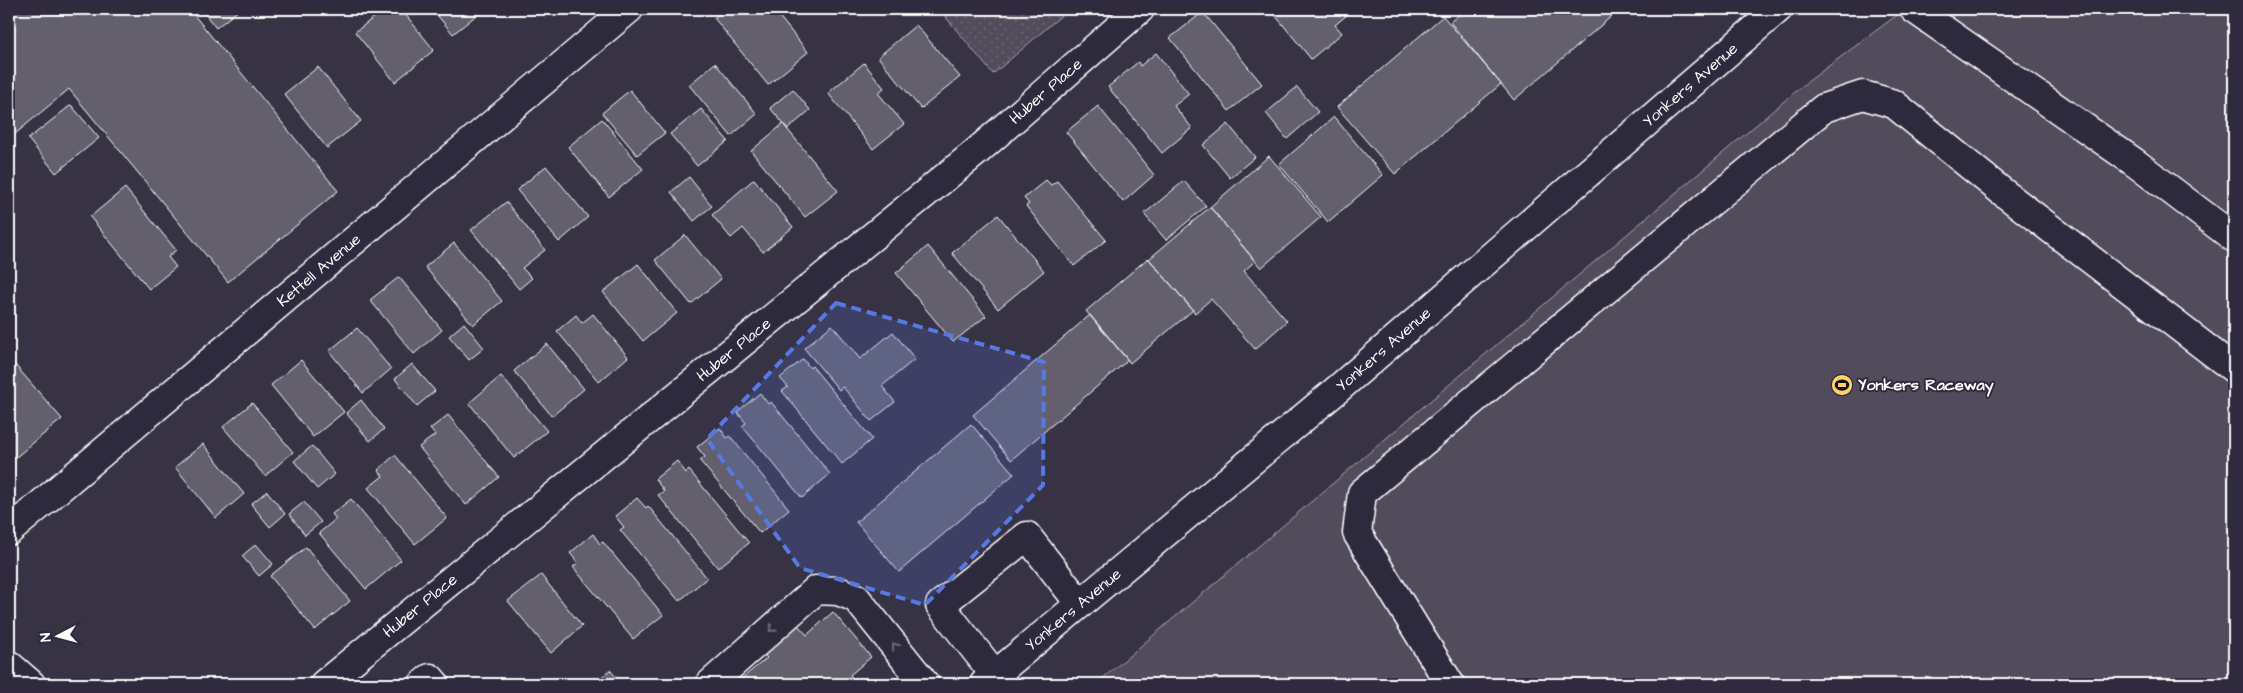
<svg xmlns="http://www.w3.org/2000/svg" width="2243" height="693" viewBox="0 0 2243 693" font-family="'Architects Daughter',sans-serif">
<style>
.park{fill:url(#park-dots);stroke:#a8a6ae}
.garden{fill:#514c5c;stroke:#a8a6ae}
.building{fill:#635f6d;stroke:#fff}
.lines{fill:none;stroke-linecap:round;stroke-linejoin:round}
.minor-casing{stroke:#fff;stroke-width:31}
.major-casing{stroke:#fff;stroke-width:31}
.minor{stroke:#2f2a3d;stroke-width:28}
.major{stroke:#2f2a3d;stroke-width:28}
.oneway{stroke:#6d6a77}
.marked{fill:#567ae2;fill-opacity:0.2;stroke:#567ae2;stroke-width:4;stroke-dasharray:10 6;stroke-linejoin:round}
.labels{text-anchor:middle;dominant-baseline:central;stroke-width:4;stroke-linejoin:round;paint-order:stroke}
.street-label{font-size:16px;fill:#fff;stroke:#2f2a3d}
.poi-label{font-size:16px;font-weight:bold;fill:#fff;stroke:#2f2a3d;text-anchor:start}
</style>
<defs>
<pattern id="park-dots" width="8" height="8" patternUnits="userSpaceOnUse" patternTransform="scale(1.25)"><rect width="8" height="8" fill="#514c5c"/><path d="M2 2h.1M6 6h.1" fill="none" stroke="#6b6774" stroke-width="1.8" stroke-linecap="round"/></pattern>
</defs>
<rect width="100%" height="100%" fill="#373345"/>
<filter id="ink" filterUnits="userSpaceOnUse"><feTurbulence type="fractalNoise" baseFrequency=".02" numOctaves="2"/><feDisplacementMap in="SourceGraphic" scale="10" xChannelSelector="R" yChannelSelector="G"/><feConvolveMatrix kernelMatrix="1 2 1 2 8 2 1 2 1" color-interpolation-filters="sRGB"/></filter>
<g filter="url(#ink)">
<path class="park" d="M939,9H1069L993,74Z"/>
<path class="garden" d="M1905,9H2234V684H1096L1802,86Z"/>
<path class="building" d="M9,9H189L338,191L228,282L69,89L9,139Z
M201,9H240L216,28Z
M385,9H401L434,50L395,82L355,32Z
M432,9H484L453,34Z
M724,9H773L808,52L768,85L714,18Z
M1270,9H1354L1335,25L1342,33L1311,59Z
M1466,9H1620L1514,100L1450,22Z
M1203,12L1262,84L1229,111L1170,38Z
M1443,16L1501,84L1395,174L1337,107Z
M916,25L960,77L921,109L878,57Z
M1156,53L1189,94L1174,106L1192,128L1162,153L1108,87L1138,62L1140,66Z
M715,63L757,114L731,136L689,85Z
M864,63L884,88L878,93L904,124L873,149L828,93Z
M318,67L361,121L327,148L284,94Z
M1297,87L1318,112L1287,139L1266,113Z
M793,89L810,110L788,129L770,108Z
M630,90L665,133L637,155L602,113Z
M71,105L99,138L56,173L28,139Z
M1098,106L1154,175L1123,202L1066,132Z
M701,109L728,141L697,166L670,134Z
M1334,117L1383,175L1328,222L1279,164Z
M602,119L643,169L609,197L568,147Z
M783,124L838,191L805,217L751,151Z
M1228,124L1255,157L1230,178L1203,145Z
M1269,156L1321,217L1261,268L1210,207Z
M546,166L588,217L559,242L517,190Z
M689,177L712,206L694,221L671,192Z
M754,179L793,227L763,252L743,228L731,238L712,215Z
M1046,180L1051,185L1057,181L1106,240L1074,266L1026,206L1029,204L1024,198Z
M1184,181L1206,206L1166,240L1144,214Z
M125,188L176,250L168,257L176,267L149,289L90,217Z
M506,202L545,250L522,268L532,278L519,289L471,230Z
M1210,207L1255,261L1244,271L1287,321L1255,349L1211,299L1195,313L1149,259Z
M998,215L1044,271L998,309L952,253Z
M685,235L721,279L691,304L655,260Z
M454,243L502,301L473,325L425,267Z
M928,246L986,316L953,342L896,273Z
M1148,258L1193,310L1130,363L1086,311Z
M638,264L677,313L643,341L603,292Z
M399,277L442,330L414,354L370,300Z
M593,314L628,357L599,382L557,331L576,315L582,323Z
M1090,315L1128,360L1011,460L973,415Z
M464,323L484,348L469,360L449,336Z
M832,325L860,359L893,332L915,359L882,386L895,402L871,421L843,387L839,390L804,348Z
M357,328L391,369L363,393L329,351Z
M547,344L584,389L552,416L514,371Z
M9,358L62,419L9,463Z
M803,359L810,368L812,366L872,439L842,464L782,391L788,387L780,378Z
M301,360L344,412L313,437L271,385Z
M412,364L435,391L417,406L395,379Z
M501,376L547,431L514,458L469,403Z
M760,393L768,404L771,402L830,474L802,498L742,426L746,423L737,412Z
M361,400L384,429L370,441L346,413Z
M252,403L293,452L265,476L223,427Z
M448,415L499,477L466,505L419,447L435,435L430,429Z
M971,424L1014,474L899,572L856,522Z
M720,428L727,438L730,436L789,509L760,533L700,461L705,457L697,447Z
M203,444L244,494L216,518L175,467Z
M312,446L335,474L317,489L294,461Z
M395,455L447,518L415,544L368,488L383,476L378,470Z
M677,461L686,473L689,470L749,543L718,568L658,495L664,491L655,479Z
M267,491L285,514L270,527L251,504Z
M637,498L646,508L648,506L707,578L679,601L620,530L624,527L615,516Z
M351,499L401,560L366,589L319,533L336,519L332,514Z
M304,502L321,522L305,535L289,514Z
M593,534L600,544L603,542L663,615L633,639L573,567L578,563L570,553Z
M256,544L273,564L259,576L242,556Z
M306,547L350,601L315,630L270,576Z
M541,575L582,626L551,653L508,601Z
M833,612L871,657L850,675L857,684H735L767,658L763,653L797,624L807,635Z
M610,670L622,684H593Z"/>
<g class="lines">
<g class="minor-casing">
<g id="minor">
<path d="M1914,9L2134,162L2234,238"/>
<path id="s1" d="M9,531L629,9"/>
<path d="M995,675L940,605L1027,536L1080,604"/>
<path id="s2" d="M324,684L975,153L1140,9"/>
<path d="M423,684L430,678L435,684"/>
<path d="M710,684L816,590L838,591L856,598L925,684"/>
<path d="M1450,684L1357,533L1362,493L1824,108L1863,95L1894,104L2000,190L2234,369"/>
</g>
</g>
<g class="major-casing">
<g id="major">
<path d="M9,665L31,684"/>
<path id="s3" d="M984,684L1332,394L1778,9"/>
</g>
</g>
<use href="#minor" class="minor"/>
<use href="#major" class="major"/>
</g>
<defs><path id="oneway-chevron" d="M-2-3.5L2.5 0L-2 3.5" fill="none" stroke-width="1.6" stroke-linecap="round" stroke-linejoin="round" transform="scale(1.25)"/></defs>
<g class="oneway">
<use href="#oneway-chevron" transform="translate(772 629) rotate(138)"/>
<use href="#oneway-chevron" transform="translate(895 646) rotate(-129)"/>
</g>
</g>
<path class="marked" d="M836,303L1044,362L1043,485L925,605L800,568L707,439Z"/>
<defs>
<g id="stadium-disc" transform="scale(1.125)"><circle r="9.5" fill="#ffd166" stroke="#2f2a3d"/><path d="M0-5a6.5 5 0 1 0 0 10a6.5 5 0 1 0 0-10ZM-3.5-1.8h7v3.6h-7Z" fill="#111"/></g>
</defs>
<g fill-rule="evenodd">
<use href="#stadium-disc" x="1842" y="385"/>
</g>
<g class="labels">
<g class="street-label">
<text stroke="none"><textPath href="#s3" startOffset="926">Yonkers Avenue</textPath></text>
<text stroke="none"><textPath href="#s2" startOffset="934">Huber Place</textPath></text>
<text stroke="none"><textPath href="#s1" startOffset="405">Kettell Avenue</textPath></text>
<text stroke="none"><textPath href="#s2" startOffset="529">Huber Place</textPath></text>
<text stroke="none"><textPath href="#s3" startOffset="521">Yonkers Avenue</textPath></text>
<text stroke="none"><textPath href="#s2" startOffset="124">Huber Place</textPath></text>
<text stroke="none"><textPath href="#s3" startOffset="116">Yonkers Avenue</textPath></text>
</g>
<g class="poi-label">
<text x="1858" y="385">Yonkers Raceway</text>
</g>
</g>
<rect width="2243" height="693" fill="none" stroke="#2f2a3d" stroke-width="30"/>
<rect x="15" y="15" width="2213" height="663" fill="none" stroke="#fff" stroke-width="2" filter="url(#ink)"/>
<g transform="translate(58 636) rotate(264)" stroke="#2f2a3d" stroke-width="4" paint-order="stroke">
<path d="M0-4L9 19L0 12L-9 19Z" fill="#ffffff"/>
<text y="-8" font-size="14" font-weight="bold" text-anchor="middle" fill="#ffffff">N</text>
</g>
</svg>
